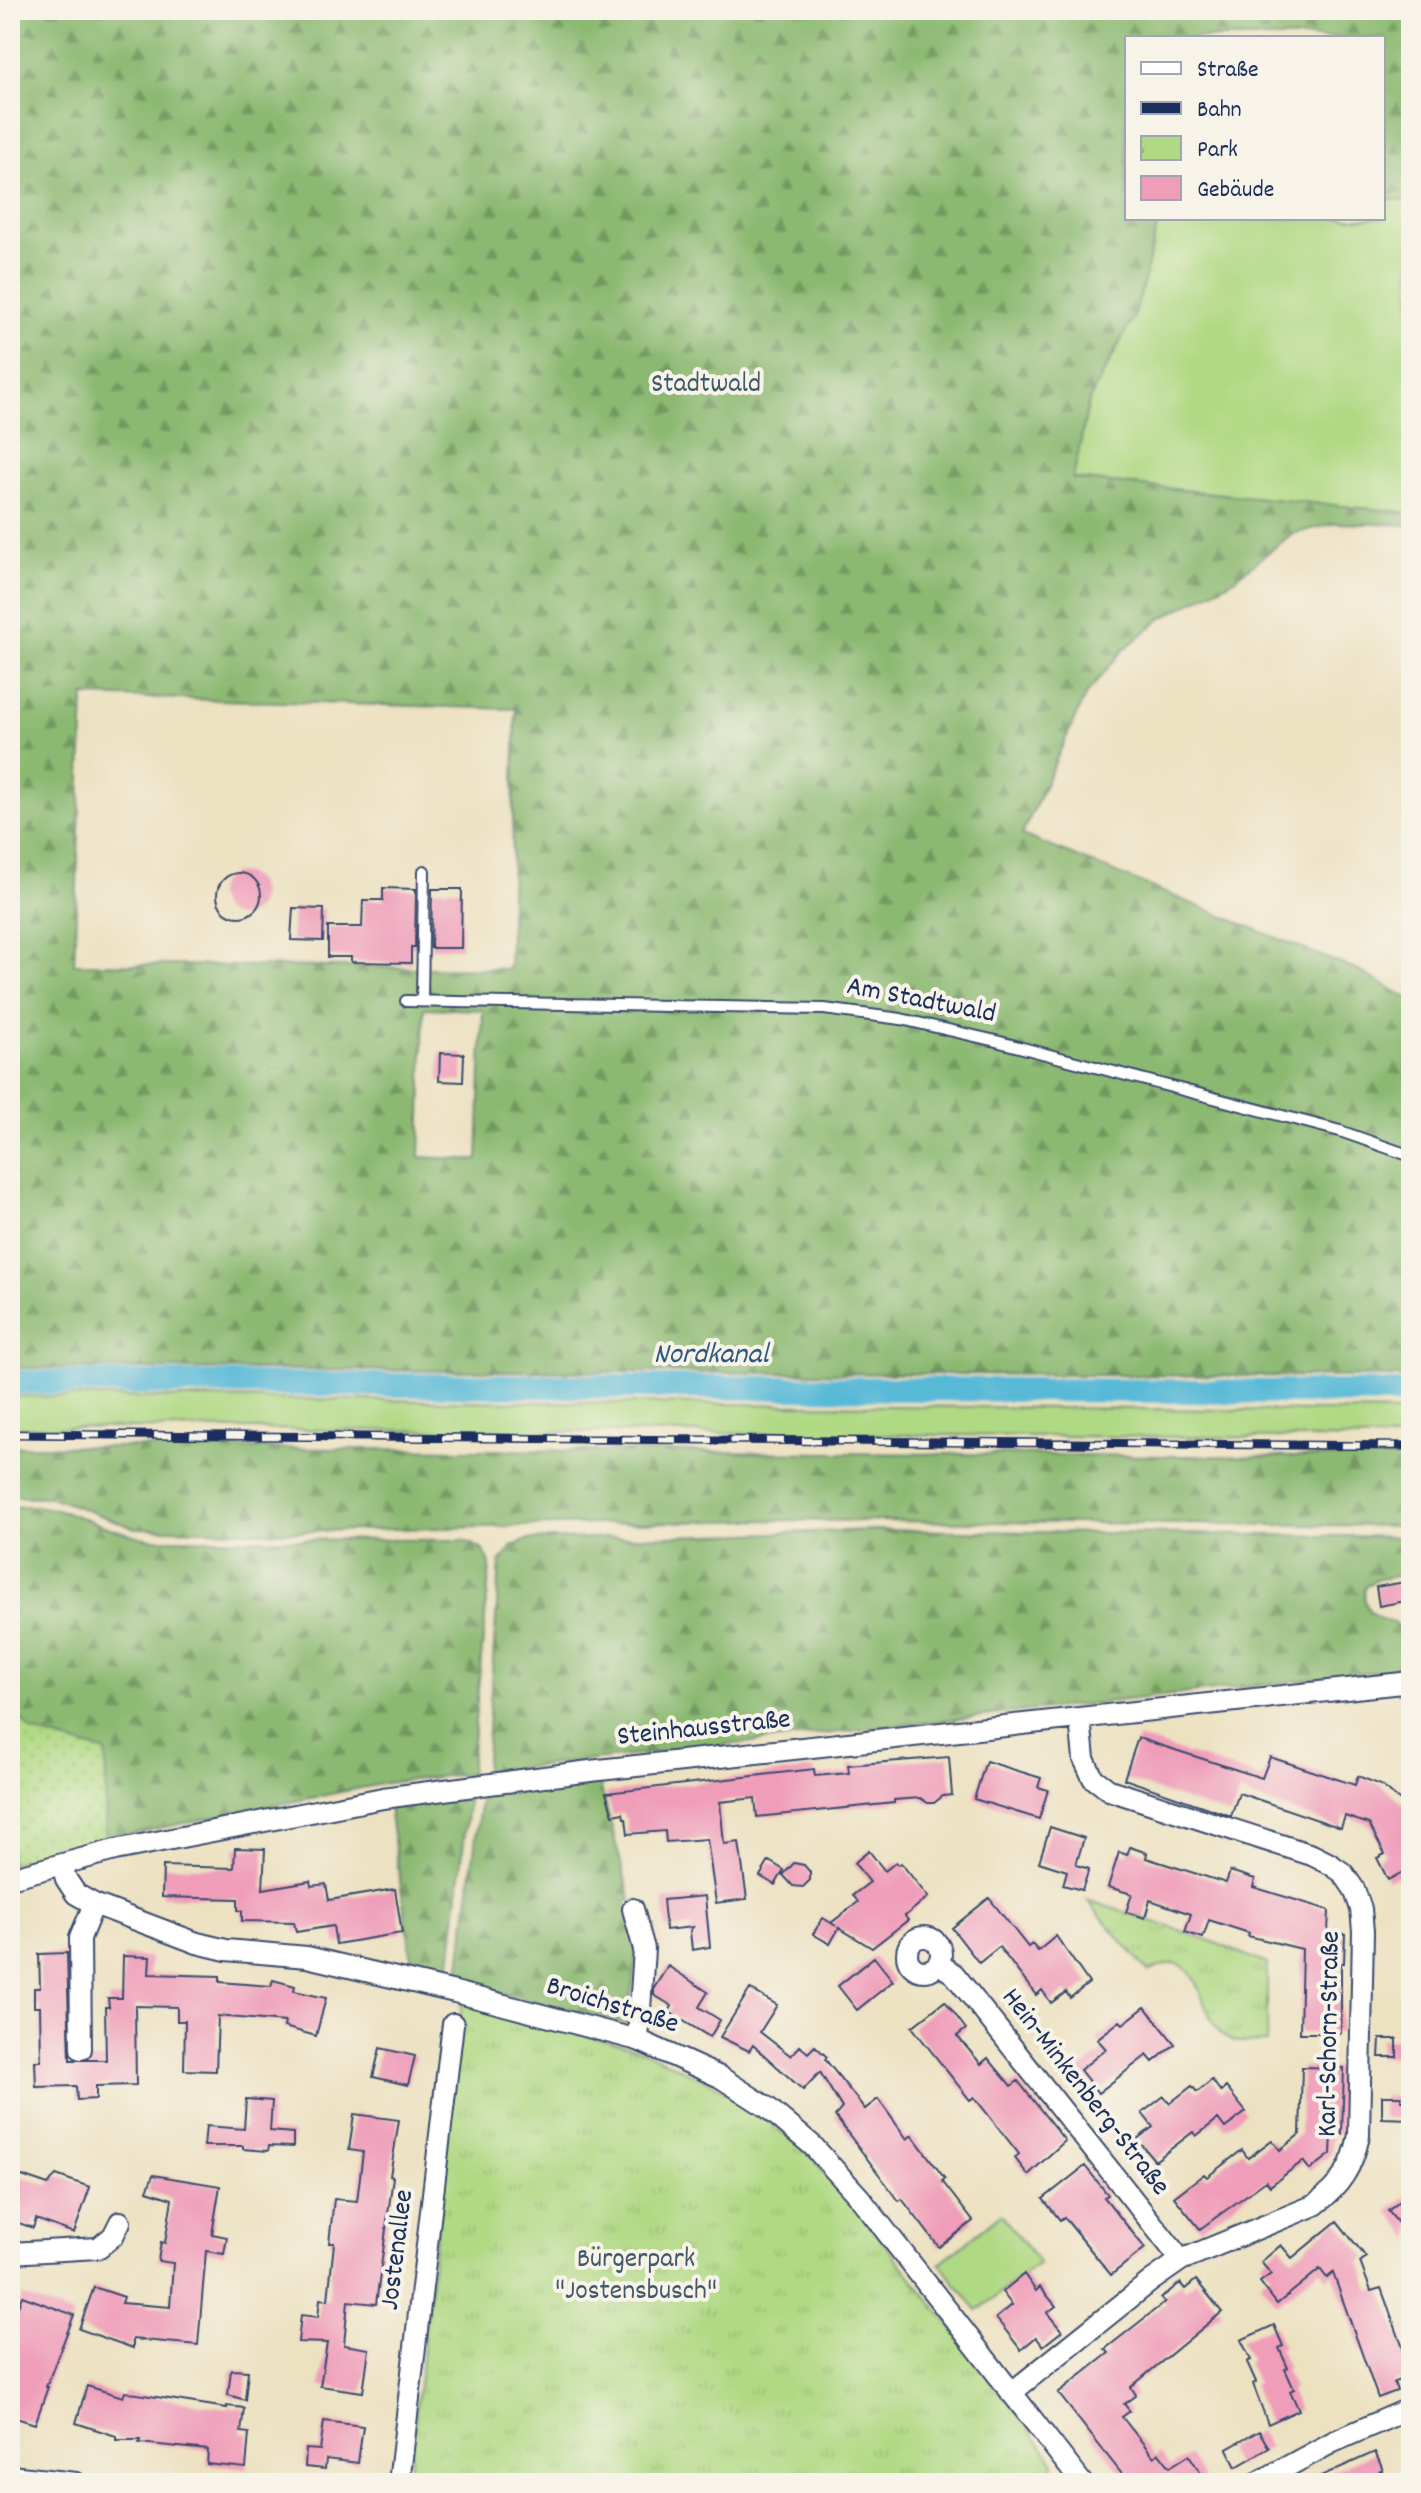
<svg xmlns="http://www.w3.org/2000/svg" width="1421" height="2493" viewBox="0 0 1421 2493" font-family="Dekko,sans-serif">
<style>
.grass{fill:#b0d984;stroke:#668471;stroke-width:2}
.forest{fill:url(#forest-firs);stroke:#547468;stroke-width:2;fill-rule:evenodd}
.park{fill:url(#park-tufts);stroke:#668471;stroke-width:2}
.garden{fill:url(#garden-dots);stroke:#668471;stroke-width:2}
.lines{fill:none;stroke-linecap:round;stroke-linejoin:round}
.canal{stroke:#58b9d7;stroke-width:24}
.building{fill:#ef9db9}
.lane-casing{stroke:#3a4a6d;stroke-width:14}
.street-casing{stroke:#3a4a6d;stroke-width:24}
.lane{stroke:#fff;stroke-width:10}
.street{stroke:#fff;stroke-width:20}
.rail-casing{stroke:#1b2f5e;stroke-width:9}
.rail{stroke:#f7f3e8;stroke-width:6;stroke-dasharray:18;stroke-linecap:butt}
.labels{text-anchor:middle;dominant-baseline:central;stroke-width:8;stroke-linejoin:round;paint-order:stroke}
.park-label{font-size:28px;fill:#405a68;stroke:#f7f3e8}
.street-label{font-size:28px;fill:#1b2f5e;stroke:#f7f3e8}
.water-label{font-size:30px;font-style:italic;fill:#2d5882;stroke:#f7f3e8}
</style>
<defs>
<pattern id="forest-firs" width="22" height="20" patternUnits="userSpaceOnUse" patternTransform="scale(2)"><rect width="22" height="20" fill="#8cb972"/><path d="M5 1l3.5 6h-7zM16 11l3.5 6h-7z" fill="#729761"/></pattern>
<pattern id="park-tufts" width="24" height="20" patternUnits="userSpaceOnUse" patternTransform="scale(2)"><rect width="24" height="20" fill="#b0d984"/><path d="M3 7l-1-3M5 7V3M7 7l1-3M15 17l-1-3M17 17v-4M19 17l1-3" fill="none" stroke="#97bb74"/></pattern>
<pattern id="garden-dots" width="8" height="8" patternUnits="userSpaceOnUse" patternTransform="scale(2)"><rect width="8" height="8" fill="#b0d984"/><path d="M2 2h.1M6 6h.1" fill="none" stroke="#97bb74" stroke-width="1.8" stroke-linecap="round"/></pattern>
</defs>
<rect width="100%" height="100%" fill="#f7f3e8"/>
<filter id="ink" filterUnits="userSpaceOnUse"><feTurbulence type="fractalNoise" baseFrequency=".0125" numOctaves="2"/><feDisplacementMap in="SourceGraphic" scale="16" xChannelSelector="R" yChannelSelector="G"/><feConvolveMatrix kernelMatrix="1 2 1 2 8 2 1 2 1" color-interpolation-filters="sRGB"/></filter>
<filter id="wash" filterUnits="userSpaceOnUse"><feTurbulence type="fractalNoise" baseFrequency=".006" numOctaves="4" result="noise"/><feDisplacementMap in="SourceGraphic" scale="32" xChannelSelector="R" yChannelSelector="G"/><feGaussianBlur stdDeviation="1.8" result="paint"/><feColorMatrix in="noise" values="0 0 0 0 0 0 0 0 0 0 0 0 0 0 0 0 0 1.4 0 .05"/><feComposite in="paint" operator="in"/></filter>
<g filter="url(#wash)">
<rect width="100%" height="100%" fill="#ece1c1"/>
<path class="grass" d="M1383,198L1411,202V513L1072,479L1089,400L1136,312L1159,218H1383Z
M10,1396L1411,1412V1439L10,1427Z
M1001,2214L1039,2263L977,2311L940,2263Z"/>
<path class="forest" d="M10,10H1411V202L1383,198V38H1127V218H1159L1136,312L1089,400L1073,479L1411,513V525L1336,523L1292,534L1230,582L1162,618L1122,651L1085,696L1022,835L1361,972L1411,1000V1377L10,1368ZM84,696L516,709L509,969L74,964ZM424,1008L483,1010L478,1160L420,1157Z
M10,1446L1411,1458V1526L758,1520L276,1532L135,1528L51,1497L10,1496Z
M35,1506C75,1511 110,1532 150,1539L462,1540C478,1546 487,1549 490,1566L470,1773L386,1783L105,1839L106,1752L31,1731L10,1705V1507Z
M879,1530L1411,1537V1573L1375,1580L1365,1587C1361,1610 1375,1619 1395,1623L1398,1627L1402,1669L485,1772L500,1563L512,1546L527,1540Z
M599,1781L631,1900L626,1902L637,1945L628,2024L458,1983L481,1796Z
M468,1797V1805L448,1981L414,1973L389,1808Z"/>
<path class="park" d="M1087,1900L1203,1938L1267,1964V2042C1256,2042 1240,2044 1230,2040C1204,2029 1202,1970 1178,1964C1168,1962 1156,1968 1148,1972Z
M462,2003L642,2050L714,2084L763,2117L808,2153L852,2202L1002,2392L1054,2463L1052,2475L1045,2483H408Z"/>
<path class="garden" d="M10,1705L31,1731L106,1752L105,1839L10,1864Z"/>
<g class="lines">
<path class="canal" d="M10,1382L1411,1393"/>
</g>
<g id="blocks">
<path class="building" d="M217 895a22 22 0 1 1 44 0a22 22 0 1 1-44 0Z
M383,888L416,889L415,947H411V963L351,962V957H328V927H362L363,900H383Z
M432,889H462L461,948H431Z
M293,908L324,909L323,941L291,940Z
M440,1053L464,1054L463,1082L439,1081Z
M1411,1581V1600L1379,1606L1376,1587Z
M1138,1738L1262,1778L1270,1757L1355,1785L1358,1776L1381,1785L1411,1810V1868L1388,1880L1377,1858L1385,1854L1369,1824L1345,1816L1341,1828L1239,1793L1231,1816L1124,1779Z
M949,1757L952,1795L943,1796L934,1803H928L920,1798L894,1800V1803L757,1817L755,1798L720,1802L724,1844L739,1842L747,1899L716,1903L707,1839L666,1842L665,1831L628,1834L626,1818H624L623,1813L613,1815L606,1793L814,1769L815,1776L849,1773L848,1765Z
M986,1761L1041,1778L1038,1787L1048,1790L1039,1819L974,1799Z
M1050,1827L1084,1838L1076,1865L1089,1869L1082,1890L1063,1885L1067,1871L1039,1862Z
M1130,1847L1147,1853L1146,1858L1226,1883L1230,1871L1255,1879L1253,1887L1329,1910L1328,1932L1345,1934L1344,1963H1341V2033H1300L1302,1949L1248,1936L1249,1933L1209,1920L1203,1938L1185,1932L1191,1914L1150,1900L1145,1918L1126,1912L1132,1894L1108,1887L1119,1852L1127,1855Z
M235,1848L265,1849L263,1889L310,1881L311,1886L326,1884L329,1900L395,1889L402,1933L336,1944L333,1926L296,1932L294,1922L242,1921V1911L238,1910V1899L162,1897L163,1866L234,1868Z
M869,1851L885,1871L896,1862L898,1865L901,1863L928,1897L905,1916L908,1920L872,1948L839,1928L830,1944L813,1934L823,1918L836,1926L831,1923L858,1902L853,1895L870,1882L854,1863Z
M769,1861L784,1870L775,1885L760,1876Z
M794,1863L804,1865L810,1872V1880L803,1887L793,1886L783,1875Z
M705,1896L710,1947L692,1950L690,1931L693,1927L666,1930L663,1900Z
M989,1898L1028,1947L1032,1944L1038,1951L1056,1936L1089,1983L1070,1998L1066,1992L1051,2003L1042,1990L1036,1995L999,1947L979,1963L952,1928Z
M67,1953L70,2060H106L105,2007H109L108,1998H122L123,1956L150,1957L149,1974L220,1976V1982L271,1986L273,1980L295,1986L294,1991L326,1998L316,2036L284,2027L285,2022L218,2016L216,2071L184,2070L185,2021H177V2007L135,2006L136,2085L96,2086V2099L77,2100L76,2086L36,2087L35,2061H41L40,2007H34V1988H40L39,1954Z
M874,1957L893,1981L857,2010L838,1986Z
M668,1966L708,1992L699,2007L720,2020L710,2037L669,2012L672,2006L654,1995V1988Z
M750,1989L777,2005L760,2032L791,2056L800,2046L808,2053L815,2046L827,2057L825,2059L865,2109L878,2099L907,2139L912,2135L945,2179L942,2181L973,2221L939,2247L902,2199L899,2201L835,2116L842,2108L820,2072L803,2090L753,2045L749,2051L720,2037Z
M945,2001L966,2029L957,2036L981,2064L988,2058L1011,2086L1018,2081L1065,2141L1028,2175L1015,2158L1019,2154L974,2097L970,2100L912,2027Z
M1145,2007L1175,2044L1153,2062L1147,2055L1098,2093L1080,2070L1106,2049L1097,2039L1120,2021L1123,2024Z
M1380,2039H1397V2057H1379Z
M380,2048L415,2056L408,2085L373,2077Z
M1302,2067L1344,2068L1342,2134H1332L1331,2154L1310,2170L1303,2161L1270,2186L1266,2181L1200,2229L1174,2197L1204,2174L1207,2177L1242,2150L1248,2158L1272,2140L1280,2150L1300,2134Z
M1212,2080L1221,2092L1226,2087L1246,2112L1225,2128L1218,2119L1196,2136L1193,2132L1155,2161L1137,2139L1153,2127L1142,2113L1164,2096L1170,2103L1192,2086L1197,2092Z
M1382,2096H1401V2100H1411V2119L1382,2118Z
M246,2099L272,2101L270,2131L293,2133V2147L269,2146L268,2151L243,2149V2146H204L206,2126L244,2129Z
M354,2114L399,2120L390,2176L393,2177L376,2304L348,2301L344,2345L369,2349L363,2392L320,2386L327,2343L298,2342L301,2315L318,2317L320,2299L328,2300L334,2243H329L334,2199L357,2201L363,2152L349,2150Z
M1085,2166L1108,2195L1104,2197L1145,2248L1111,2275L1064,2217L1060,2220L1043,2199Z
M10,2172L48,2185L56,2175L90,2187L74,2233L36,2219L33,2228L10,2220Z
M153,2175L220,2186L212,2234L227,2237L224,2254L206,2251L198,2345L133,2339V2348L79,2329L94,2287L124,2297L122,2303L170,2307L173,2263L158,2261L161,2242L165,2243L172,2199L147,2191Z
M1411,2192V2239L1388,2211Z
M1337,2221L1366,2257L1360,2262L1371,2291L1381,2288L1411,2370V2376L1394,2382L1397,2391L1378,2398L1333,2273L1327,2278L1320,2269L1277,2304L1260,2282L1271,2274L1261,2262L1281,2245L1292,2258Z
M1024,2274L1036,2291L1040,2287L1056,2306L1047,2313L1062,2331L1043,2346L1036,2337L1021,2350L996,2318L1012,2305L1002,2292Z
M1196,2280L1222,2312L1131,2387L1136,2395L1124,2404L1130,2411L1122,2417L1154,2457L1159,2453L1170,2467L1189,2455L1207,2483H1129L1058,2393L1109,2353L1105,2349L1165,2302L1161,2298L1180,2283L1185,2289Z
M22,2296L74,2315L46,2387H48L35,2424L10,2416V2304L18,2307Z
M1274,2325L1283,2346L1279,2348L1288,2368L1285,2369L1294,2389L1290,2391L1299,2410L1268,2424L1253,2384L1256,2382L1247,2362L1251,2360L1241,2340Z
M231,2370L248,2371L245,2400L228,2395Z
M87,2386L123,2397L125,2392L227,2408V2406L244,2408L241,2432L249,2433L246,2468L207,2464L208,2450L139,2443L140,2440H116V2436L76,2423Z
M324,2421L363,2426L358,2463L326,2459L325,2469L305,2467L306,2449L320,2450Z
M1259,2431L1269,2448L1236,2467L1227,2449Z
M1375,2452L1383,2470L1354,2483H1305Z"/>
</g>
</g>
<g filter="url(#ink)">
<use href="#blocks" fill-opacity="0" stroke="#3a4a6d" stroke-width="2"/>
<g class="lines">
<g class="lane-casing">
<path id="lane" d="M406,1001L824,1009L901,1019L996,1041L1340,1131L1411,1156
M422,1001L424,871"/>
</g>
<g class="street-casing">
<path id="street" d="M62,1864L66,1879L76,1894L94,1904L197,1943L226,1950L307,1957L455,1992L638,2040L720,2077L768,2108L813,2146L860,2198L1082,2483
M10,1878L115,1850L383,1798L590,1771L1411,1682
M633,1909L644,1949L638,2040
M907 1954a17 17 0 1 1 34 0a17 17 0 1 1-34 0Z
M939,1964L954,1974L1181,2260
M81,2049L80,1938L94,1904
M10,2253L98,2248L113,2236L120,2222
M1011,2393L1151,2281L1181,2260L1315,2205C1340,2186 1353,2167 1359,2135L1363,1931L1361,1909L1354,1889L1343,1873L1330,1864L1312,1855L1109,1790L1093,1778L1084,1759L1080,1718
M10,2476L76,2483
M399,2483L453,2024
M1257,2483L1333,2442L1411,2408"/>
</g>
<use href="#lane" class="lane"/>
<use href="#street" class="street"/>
<g class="rail-casing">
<path id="rail" d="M10,1434L1411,1446"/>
</g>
<use href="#rail" class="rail"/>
</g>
</g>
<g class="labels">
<g class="park-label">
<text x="706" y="386">Stadtwald</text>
<text x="636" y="2261">Bürgerpark<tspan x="636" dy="32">"Jostensbusch"</tspan></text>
</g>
<g class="street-label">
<text transform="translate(921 1002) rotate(11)">Am Stadtwald</text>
<text transform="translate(704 1730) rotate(-6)">Steinhausstraße</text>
<text transform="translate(612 2007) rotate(17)">Broichstraße</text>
<text transform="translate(1331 2034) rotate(-89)">Karl-Schorn-Straße</text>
<text transform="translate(1084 2093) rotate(52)">Hein-Minkenberg-Straße</text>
<text transform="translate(399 2250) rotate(-83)">Jostenallee</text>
</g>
<g class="water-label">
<text x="711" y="1356">Nordkanal</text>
</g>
</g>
<rect width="1421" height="2493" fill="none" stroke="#f7f3e8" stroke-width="40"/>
<rect x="1125" y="36" width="260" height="184" fill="#f7f3e8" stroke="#9fa5b1" stroke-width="2"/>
<rect x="1141" y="62" width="40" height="12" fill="#ffffff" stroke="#9fa5b1" stroke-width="2"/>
<text x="1197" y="76" font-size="24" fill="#1b2f5e">Straße</text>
<rect x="1141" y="102" width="40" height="12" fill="#1b2f5e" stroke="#9fa5b1" stroke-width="2"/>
<text x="1197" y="116" font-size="24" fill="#1b2f5e">Bahn</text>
<rect x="1141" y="136" width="40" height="24" fill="url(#park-tufts)" stroke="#9fa5b1" stroke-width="2"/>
<text x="1197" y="156" font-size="24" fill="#1b2f5e">Park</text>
<rect x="1141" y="176" width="40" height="24" fill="#ef9db9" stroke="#9fa5b1" stroke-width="2"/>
<text x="1197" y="196" font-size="24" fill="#1b2f5e">Gebäude</text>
</svg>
